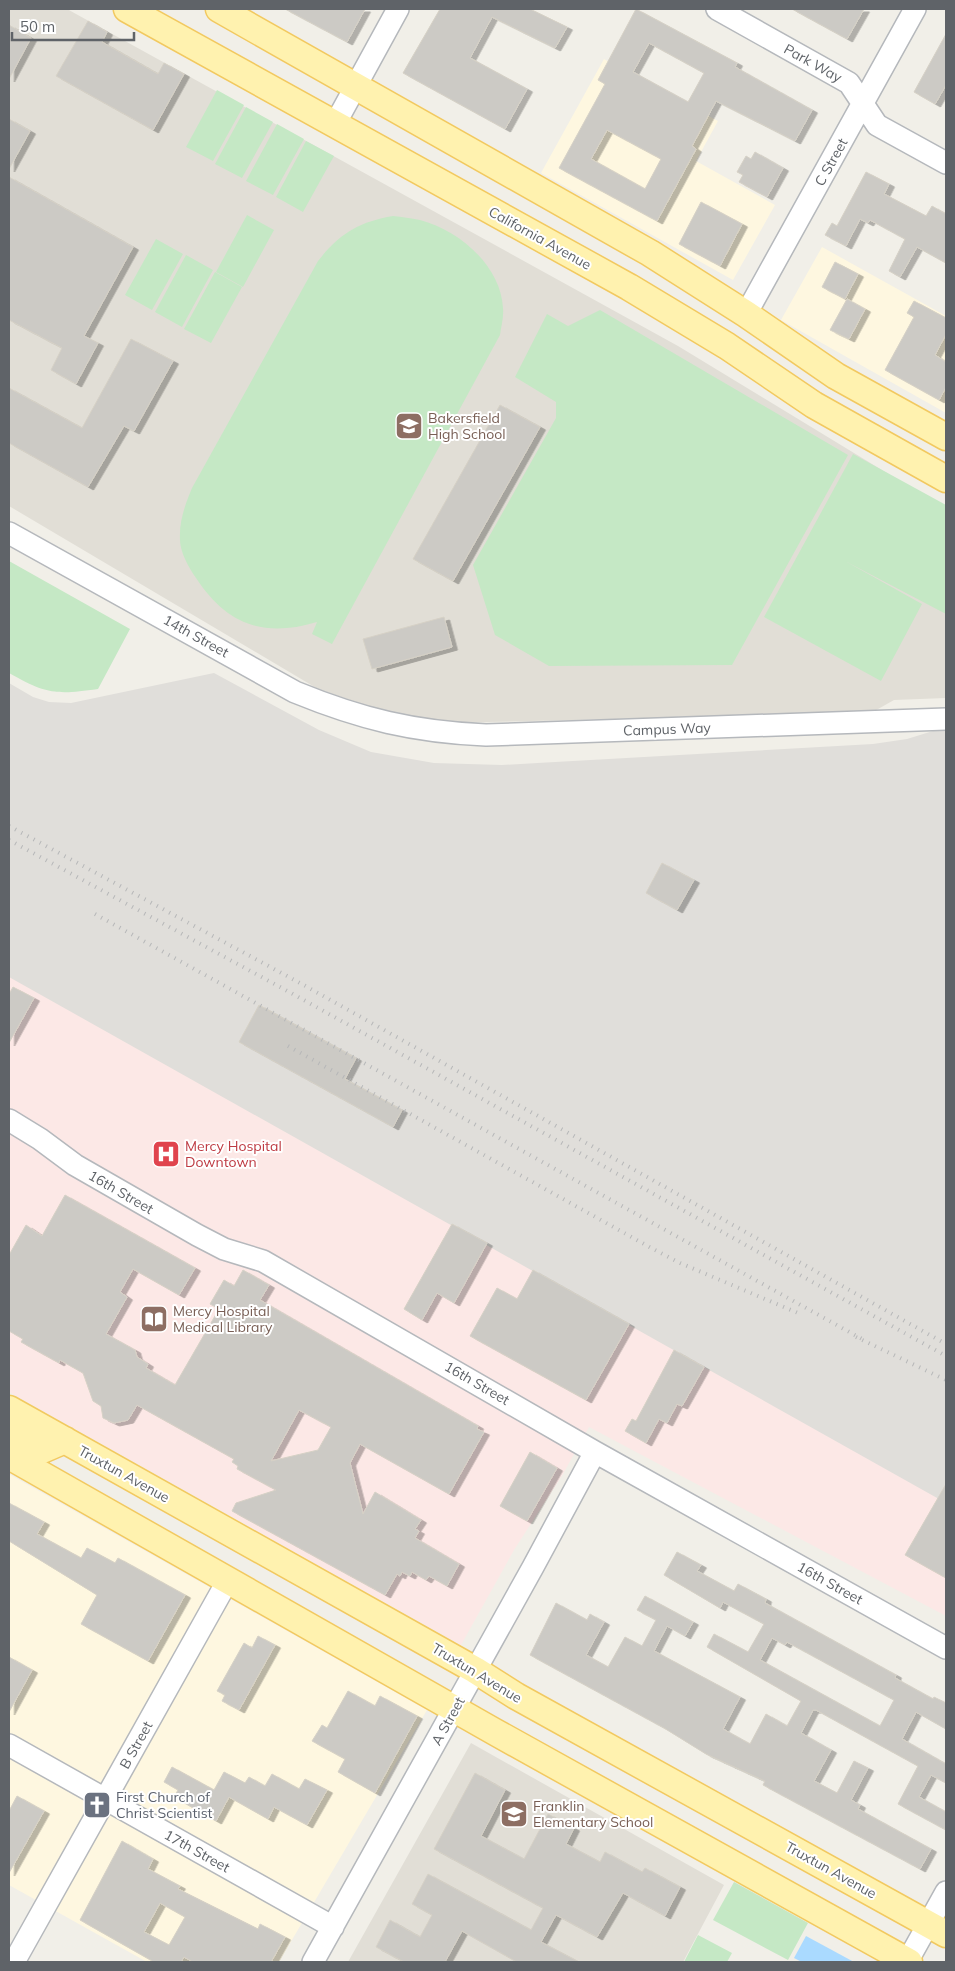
<svg xmlns="http://www.w3.org/2000/svg" width="955" height="1971" viewBox="0 0 955 1971" font-family="Mulish,sans-serif">
<style>
.commercial{fill:#fef7e0}
.industrial{fill:#e0deda}
.education{fill:#e1ded6}
.medical{fill:#fce8e6}
.green{fill:#c5e8c5}
.water{fill:#aadaff}
.building{fill:#cccac5;stroke:#d6d1c6;fill-rule:evenodd;filter:url(#shadow)}
.lines{fill:none;stroke-linecap:round;stroke-linejoin:round}
.minor-casing{stroke:#b5b8bc;stroke-width:24}
.major-casing{stroke:#f2c960;stroke-width:29}
.minor{stroke:#fff;stroke-width:21}
.major{stroke:#fff2af;stroke-width:26}
.rail{stroke:#b6b7b8;stroke-width:4;stroke-dasharray:1 6;stroke-linecap:butt}
.labels{text-anchor:middle;dominant-baseline:central;stroke-width:4;stroke-linejoin:round;paint-order:stroke}
.street-label{font-size:14px;fill:#5f6368;stroke:#fff}
.education-label{font-size:14px;fill:#785e54;stroke:#fff;text-anchor:start}
.health-label{font-size:14px;fill:#be3a42;stroke:#fff;text-anchor:start}
.worship-label{font-size:14px;fill:#5b616d;stroke:#fff;text-anchor:start}
</style>
<defs>
<filter id="shadow"><feDropShadow dx="5.5" dy="3" stdDeviation="0" flood-color="#0004"/></filter>
</defs>
<rect width="100%" height="100%" fill="#f1efe8"/>
<path class="commercial" d="M604,59L718,121L696,161L775,205L733,280L541,173Z
M822,247L946,316V413L781,320Z
M9,1474L427,1710L279,1962H147L9,1885Z"/>
<path class="industrial" d="M214,673L319,730L371,752L434,763L502,765L873,744L907,739L946,727V1614L9,1089V683L33,697L49,702L71,703Z"/>
<path class="education" d="M9,9H67L678,346L946,509V698L894,700L871,713L444,723L389,713L318,689L9,506Z
M471,1743L724,1885L683,1962H348Z"/>
<path class="medical" d="M9,977L946,1503V1616L589,1427L563,1474L514,1550L461,1645L9,1392Z"/>
<path class="green" d="M217,90L244,105L213,161L186,147Z
M246,107L273,122L242,178L215,164Z
M277,124L304,139L273,195L246,181Z
M306,141L334,156L303,212L276,197Z
M247,215L274,230L243,287L216,272Z
M393,216C402,217 411,218 420,220C459,230 501,266 503,308C504,317 501,327 500,335L332,644L312,634L317,622C264,638 227,625 196,578C189,568 180,552 180,540C179,521 185,505 192,488L318,261C340,233 359,222 393,216Z
M156,239L183,254L152,310L125,295Z
M186,255L213,270L182,327L155,312Z
M215,272L242,287L211,343L184,329Z
M600,310L848,455L732,665L549,666L495,635L473,565L556,418V402L515,377L547,314L568,326Z
M853,454L946,505V614L845,561L922,604L881,681L764,617Z
M9,561L130,629L98,689C56,695 46,694 9,673Z
M734,1882L808,1923L788,1960L713,1920Z
M698,1935L732,1953L727,1962H684Z"/>
<path class="water" d="M806,1936L854,1962H802L794,1958Z"/>
<path class="building" d="M285,9H365L347,42Z
M440,9H530L567,27L555,48L492,17L470,58L527,89L505,129L403,73Z
M636,9L737,63L735,67L812,110L795,141L716,101L692,146L696,149L657,221L559,168L605,84L598,80ZM649,43L704,73L688,102L633,72ZM607,130L661,159L645,189L591,159Z
M792,9H864L847,39Z
M88,21L107,32L102,42L158,74L164,63L184,74L153,130L56,76Z
M9,25L31,38L9,79Z
M946,34V85L935,104L914,92Z
M9,119L30,131L9,169Z
M755,152L783,168L767,197L739,182L743,175L737,172L746,156L751,159Z
M866,172L889,184L884,194L926,216L932,206L946,214V263L917,247L900,277L889,271L905,239L870,220L868,223L860,219L846,246L825,235L832,223L837,226Z
M9,177L133,247L84,336L98,343L76,384L51,370L62,348L9,320Z
M701,202L742,224L720,266L679,244Z
M835,262L858,274L845,299L822,287Z
M847,299L865,309L849,339L830,330Z
M914,301L946,318V334L935,355L946,362V387L939,400L885,370L914,317L907,313Z
M131,339L173,361L134,431L124,426L88,487L9,443V388L82,428Z
M500,405L540,427L453,581L413,559Z
M444,617L452,647L372,669L363,639Z
M662,863L694,880L677,910L646,893Z
M13,987L34,998L9,1043V994Z
M259,1005L356,1058L345,1079L402,1110L393,1127L239,1042Z
M65,1195L195,1268L179,1295L133,1269L120,1292L127,1297L106,1334L135,1350L137,1357L148,1364L146,1368L175,1385L219,1309L210,1304L224,1280L234,1286L243,1270L269,1285L260,1300L478,1426L477,1429L484,1432L449,1494L360,1444L350,1463L363,1514L375,1492L421,1520L415,1529L419,1531L415,1538L459,1564L447,1586L429,1576L426,1580L412,1572L410,1576L402,1572L400,1576L397,1574L385,1595L232,1511L236,1503L276,1490L237,1469L238,1466L232,1462L234,1459L137,1405L128,1420L114,1423L103,1418L101,1406L93,1401L83,1373L60,1360L59,1363L21,1342L23,1339L9,1331V1255L26,1225L42,1236ZM299,1410L331,1427L318,1450L271,1461Z
M452,1224L487,1243L454,1303L437,1293L422,1320L404,1309Z
M533,1270L629,1324L586,1400L470,1336L497,1288L517,1299Z
M674,1350L704,1367L682,1406L677,1404L667,1423L659,1419L646,1443L625,1431L632,1419L636,1421Z
M530,1452L557,1468L527,1521L500,1506Z
M946,1484V1578L905,1555Z
M9,1503L44,1522L37,1534L81,1558L87,1548L115,1563L118,1558L185,1595L148,1661L81,1624L97,1595L9,1541Z
M677,1552L701,1565L697,1571L734,1591L738,1584L766,1599L765,1603L896,1675L895,1678L933,1699L934,1697L946,1703V1729L916,1712L902,1739L946,1764V1783L931,1775L919,1797L946,1812V1830L898,1804L918,1766L816,1710H813L801,1733L831,1750L814,1781L837,1793L854,1761L868,1768L851,1800L860,1805L858,1809L931,1849L920,1869L763,1785L765,1781L706,1754L664,1728L530,1655L556,1603L587,1620L590,1614L604,1622L586,1655L608,1667L625,1637L642,1646L656,1620L637,1610L645,1596L693,1622L685,1636L667,1626L654,1651L740,1697L723,1729L750,1744L766,1714L787,1726L801,1701L707,1647L714,1634L748,1652L764,1624L723,1602L720,1608L664,1575ZM772,1638L785,1645L787,1642L894,1700L880,1726L760,1660Z
M258,1636L275,1645L239,1710L222,1701L225,1695L217,1691L244,1643L252,1648Z
M9,1657L32,1670L9,1712Z
M348,1691L375,1706L380,1696L417,1716L375,1793L338,1772L345,1759L312,1741L322,1725L327,1728Z
M172,1767L214,1790L224,1772L245,1783L249,1777L265,1786L272,1774L299,1789L305,1779L327,1790L307,1825L274,1807L268,1819L229,1797L216,1821L174,1797L178,1790L164,1782Z
M475,1773L505,1790L481,1836L524,1859L548,1814L574,1828L566,1844L600,1862L605,1852L642,1872L645,1868L680,1887L665,1916L623,1893L597,1937L556,1915L541,1942L579,1962H517L462,1931L445,1962H404L376,1947L390,1920L420,1937L432,1915L412,1904L428,1874L531,1930L543,1908L434,1849Z
M17,1796L44,1811L9,1873V1811Z
M122,1841L153,1859L148,1869L180,1886L178,1889L258,1929L260,1924L285,1937L271,1962H193L184,1957L181,1962H154L80,1920ZM160,1903L185,1917L169,1945L144,1932Z"/>
<g class="lines">
<g class="minor-casing">
<path id="minor" d="M717,9L849,83L877,125L946,163
M335,124L398,9
M746,314L915,9
M9,533L295,692C361,719 414,732 486,735L946,719
M9,1120L40,1139L75,1165L197,1235L224,1249L263,1261L595,1452L946,1648
M9,1745L333,1927
M14,1962L228,1580
M313,1962L533,1567L595,1452
M907,1962L946,1892"/>
</g>
<g class="major-casing">
<path id="major" d="M127,9L629,287L727,346L814,405L946,479
M219,9L650,253L746,314L836,376L946,437
M9,1409L475,1670L516,1696L946,1934
M9,1437L42,1450L65,1440
M9,1456L495,1732L909,1962"/>
</g>
<use href="#minor" class="minor"/>
<use href="#major" class="major"/>
<path class="rail" d="M9,826L300,983L946,1344
M9,840L291,993L946,1356
M95,914L862,1339
M288,1046L653,1249L680,1263L798,1313
M856,1337L946,1380"/>
</g>
<defs>
<g id="school-square" transform="scale(1.4375)"><rect x="-9" y="-9" width="18" height="18" rx="4" fill="#8d6e63" stroke="#fff"/><path d="M0-5L7-2L0 1L-7-2ZM-4 1L0 2.5L4 1V4Q0 6-4 4Z" fill="#fff"/></g>
<g id="hospital-square" transform="scale(1.4375)"><rect x="-9" y="-9" width="18" height="18" rx="4" fill="#e0444e" stroke="#fff"/><path d="M-5-5h3v3.5h4V-5h3V5h-3V1.5h-4V5h-3Z" fill="#fff"/></g>
<g id="library-square" transform="scale(1.4375)"><rect x="-9" y="-9" width="18" height="18" rx="4" fill="#8d6e63" stroke="#fff"/><path d="M-6-4Q-3-5.5-.7-3.5V5Q-3 3-6 4ZM6-4Q3-5.5 .7-3.5V5Q3 3 6 4Z" fill="#fff"/></g>
<g id="church-square" transform="scale(1.4375)"><rect x="-9" y="-9" width="18" height="18" rx="4" fill="#6b7280" stroke="#fff"/><path d="M-1.2-6h2.4v3.5h3.3v2.4h-3.3V6h-2.4V-.1h-3.3v-2.4h3.3Z" fill="#fff"/></g>
</defs>
<g fill-rule="evenodd">
<use href="#school-square" x="409" y="426"/>
<use href="#hospital-square" x="166" y="1154"/>
<use href="#library-square" x="154" y="1319"/>
<use href="#church-square" x="97" y="1805"/>
<use href="#school-square" x="514" y="1814"/>
</g>
<g class="labels">
<g class="street-label">
<text transform="translate(813 63) rotate(29)">Park Way</text>
<text transform="translate(831 162) rotate(-61)">C Street</text>
<text transform="translate(540 238) rotate(29)">California Avenue</text>
<text transform="translate(196 636) rotate(29)">14th Street</text>
<text transform="translate(667 729) rotate(-2)">Campus Way</text>
<text transform="translate(121 1192) rotate(30)">16th Street</text>
<text transform="translate(477 1383) rotate(30)">16th Street</text>
<text transform="translate(124 1474) rotate(29)">Truxtun Avenue</text>
<text transform="translate(830 1583) rotate(29)">16th Street</text>
<text transform="translate(477 1673) rotate(31)">Truxtun Avenue</text>
<text transform="translate(448 1721) rotate(-61)">A Street</text>
<text transform="translate(136 1745) rotate(-61)">B Street</text>
<text transform="translate(197 1851) rotate(29)">17th Street</text>
<text transform="translate(831 1870) rotate(29)">Truxtun Avenue</text>
</g>
<g class="education-label">
<text x="428" y="418">Bakersfield<tspan x="428" dy="16">High School</tspan></text>
<text x="173" y="1311">Mercy Hospital<tspan x="173" dy="16">Medical Library</tspan></text>
<text x="533" y="1806">Franklin<tspan x="533" dy="16">Elementary School</tspan></text>
</g>
<g class="health-label">
<text x="185" y="1146">Mercy Hospital<tspan x="185" dy="16">Downtown</tspan></text>
</g>
<g class="worship-label">
<text x="116" y="1797">First Church of<tspan x="116" dy="16">Christ Scientist</tspan></text>
</g>
</g>
<rect width="955" height="1971" fill="none" stroke="#5f6368" stroke-width="20"/>
<path d="M12 32v8h122v-8" fill="none" stroke="#5f6368" stroke-width="2.5"/>
<text x="20" y="32" font-size="15" fill="#5f6368" stroke="#ffffff" stroke-width="4" paint-order="stroke">50 m</text>
</svg>
